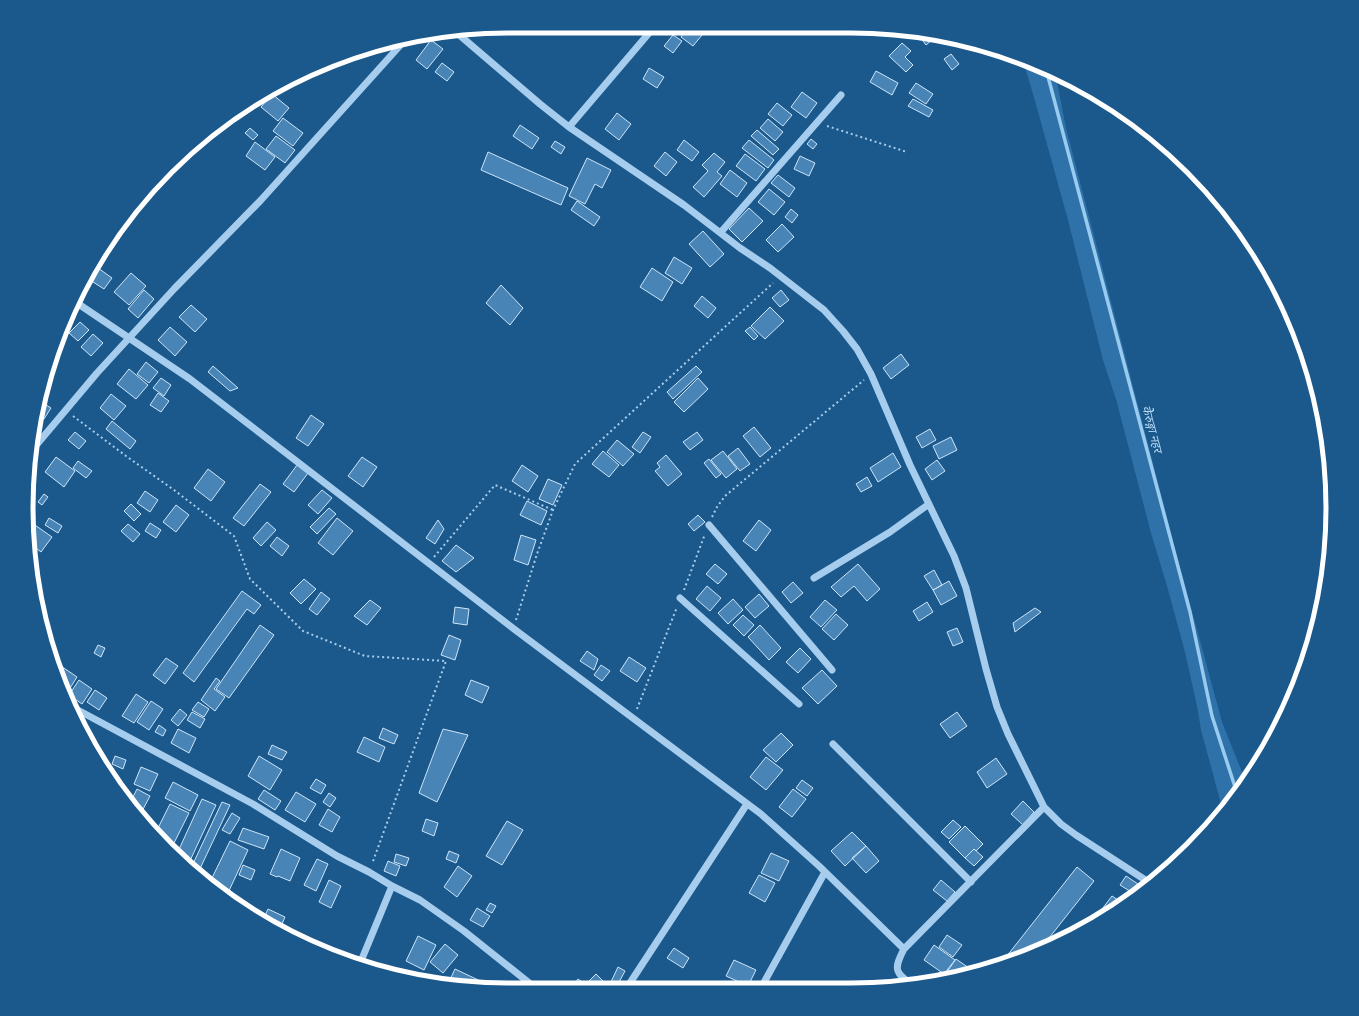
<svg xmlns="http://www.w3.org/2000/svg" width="1359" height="1016" viewBox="0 0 1359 1016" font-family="Roboto,'Noto Sans Devanagari',sans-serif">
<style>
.green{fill:#2e72a9}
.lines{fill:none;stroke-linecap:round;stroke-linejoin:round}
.stream{stroke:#99caef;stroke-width:3.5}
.building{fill:#4884b5;stroke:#cce5f9}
.path{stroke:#a6cded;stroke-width:2;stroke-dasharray:2 3;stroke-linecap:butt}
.minor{stroke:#a6cded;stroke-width:7}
.labels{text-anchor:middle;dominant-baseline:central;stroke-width:4;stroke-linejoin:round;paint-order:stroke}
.water-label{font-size:12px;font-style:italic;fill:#b2d7f4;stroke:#1b588b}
.rim{fill:none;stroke:#fff;stroke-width:5}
</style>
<rect width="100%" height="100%" fill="#1b588b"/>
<path class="green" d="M1023,60L1055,72L1066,128L1176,552L1222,722L1246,782L1223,811L1201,730L1198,711L1185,652L1167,586L1151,533L1116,399L1103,360L1068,220L1035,101Z"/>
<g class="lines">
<path class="stream" d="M1046,69L1190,612L1212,716L1237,793"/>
</g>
<path class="building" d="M689,26L692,27L702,35L693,46L681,37Z
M917,33L937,36L926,45Z
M673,35L682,41L673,53L664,46Z
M431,40L443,49L427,69L416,60Z
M902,43L911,51L905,57L913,65L906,72L889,56Z
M951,54L959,64L952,70L944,59Z
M442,63L454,72L447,81L435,72Z
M649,68L664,77L657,88L643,79Z
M876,71L898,83L892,95L870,82Z
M916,83L933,94L926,104L909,93Z
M802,92L817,103L806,118L791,107Z
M272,94L289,108L278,121L261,107Z
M913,99L933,110L929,117L908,106Z
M777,103L792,115L783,126L768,114Z
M617,113L631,124L619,140L605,129Z
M283,118L303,133L293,146L273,131Z
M768,119L783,132L775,141L760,128Z
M520,125L539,138L532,149L513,136Z
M250,128L258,135L253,140L245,133Z
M757,130L779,149L773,155L751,136Z
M276,136L295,150L285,163L266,149Z
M811,139L817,144L813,149L807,144Z
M684,140L699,152L692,161L677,150Z
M749,140L774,160L768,168L742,148Z
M555,141L565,147L561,154L551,147Z
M255,142L275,157L265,170L246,156Z
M488,152L568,188L561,205L481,170Z
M665,152L677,162L666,176L654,166Z
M714,153L725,162L717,172L722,176L704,197L693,187L708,171L702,165Z
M745,154L765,169L756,181L736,166Z
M800,156L815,163L809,176L794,169Z
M587,158L611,170L602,188L595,184L585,204L569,196Z
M730,170L747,183L737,197L720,184Z
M778,175L795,188L789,197L771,183Z
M769,189L785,202L774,215L758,202Z
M577,201L600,217L594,226L571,210Z
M749,208L763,221L742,242L729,229Z
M791,209L798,215L792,223L785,217Z
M782,224L794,237L778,252L766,240Z
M703,231L724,254L710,267L689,244Z
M674,257L692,268L682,284L665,273Z
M98,268L112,278L104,289L90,280Z
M652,268L673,282L662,301L640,287Z
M131,273L146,286L129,305L114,292Z
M501,285L523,308L510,325L486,303Z
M144,290L154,299L138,318L128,309Z
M781,290L789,300L780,307L772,298Z
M702,296L716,308L708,318L694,306Z
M191,305L207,319L195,332L179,317Z
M770,307L784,321L765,339L751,326Z
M80,322L89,330L78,341L69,333Z
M170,327L187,342L175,356L158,340Z
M750,327L758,336L754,340L745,331Z
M93,334L103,343L91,356L81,347Z
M901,354L909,365L891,379L883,368Z
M146,362L158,372L149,383L137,374Z
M213,366L238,388L230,391L208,372Z
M696,366L702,372L673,399L667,392Z
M129,369L148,385L136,399L117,384Z
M161,378L171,385L164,396L153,388Z
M698,378L708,389L684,412L674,402Z
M158,393L169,401L161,412L150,405Z
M111,394L126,406L114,420L100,408Z
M40,401L51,408L44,419L35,414Z
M311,415L324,424L308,446L296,438Z
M112,421L136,441L130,449L106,429Z
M754,427L771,448L760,457L743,436Z
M930,429L936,440L922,448L916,437Z
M75,432L86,441L79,449L68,440Z
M643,432L651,437L640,453L632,447Z
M697,432L703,440L690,450L683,442Z
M951,437L957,450L939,459L933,446Z
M617,440L634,454L623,466L607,452Z
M738,448L750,464L740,471L728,456Z
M603,451L619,465L609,477L592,464Z
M723,451L737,469L726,478L711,460Z
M893,453L901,467L878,482L870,468Z
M666,455L682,474L668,486L655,471L660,467L657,463Z
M56,457L75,471L64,487L45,472Z
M362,457L377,467L363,487L348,476Z
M709,459L721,474L716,478L704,463Z
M937,460L945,471L932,480L925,469Z
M78,461L92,471L86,478L73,468Z
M297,465L308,473L294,492L283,484Z
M522,465L538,476L528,492L512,481Z
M208,469L225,482L211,501L194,488Z
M867,477L872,486L861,492L856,484Z
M548,479L562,485L553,505L539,499Z
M260,484L271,492L244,526L233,518Z
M322,490L332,498L318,514L308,505Z
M145,491L158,500L150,512L137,503Z
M44,494L48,497L42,505L38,502Z
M527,501L547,511L541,525L520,515Z
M131,504L141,514L134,521L124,511Z
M176,505L189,515L176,532L163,522Z
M329,508L336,514L317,534L310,527Z
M698,515L705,522L694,531L688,524Z
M49,518L62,526L58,533L45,525Z
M337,518L353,531L333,555L318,543Z
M438,520L444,529L435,544L426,538Z
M759,520L771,530L756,551L743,541Z
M267,522L276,530L261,546L253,538Z
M32,523L52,537L41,552L28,542V529Z
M150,523L161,530L156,538L145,531Z
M128,524L140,534L133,542L121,531Z
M521,535L536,540L528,565L514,560Z
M277,537L289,546L282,556L270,546Z
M456,545L474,558L456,572L442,561Z
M715,564L727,574L718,584L706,574Z
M858,564L880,589L867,601L854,586L841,597L831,587Z
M934,570L942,585L933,590L924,576Z
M304,579L316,589L301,604L290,593Z
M949,581L957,596L941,605L933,590Z
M793,582L803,593L791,603L782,592Z
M707,586L721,598L710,611L696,599Z
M242,591L261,605L254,614L247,609L194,682L183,673Z
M321,592L330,599L317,615L309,609Z
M759,594L769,606L755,618L745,607Z
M733,599L743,610L728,624L718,613Z
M370,600L381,608L367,625L354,616Z
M825,600L837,610L821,627L810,617Z
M927,602L933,612L919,621L913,611Z
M455,607L469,609L467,625L453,623Z
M1035,608L1041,612L1015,632L1013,623Z
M836,614L848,625L834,640L822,629Z
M743,615L754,625L744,636L733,625Z
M260,625L274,635L229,698L216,689Z
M760,625L781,648L769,660L748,637Z
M957,628L963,642L953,646L947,632Z
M449,635L461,640L455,660L441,655Z
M98,645L105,648L101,657L94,653Z
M800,648L811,659L798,673L786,662Z
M587,651L598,659L594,670L580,661Z
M629,657L646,668L637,682L620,671Z
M166,658L178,666L165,684L153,675Z
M601,665L610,671L602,681L594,675Z
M61,666L77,677L67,693L57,674Z
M822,670L837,686L818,704L802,688Z
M216,678L220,681L214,689L225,697L215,711L201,700Z
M79,680L92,689L82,704L69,695Z
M471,680L489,687L482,703L465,695Z
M95,690L107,698L99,710L87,702Z
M136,694L148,702L134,723L122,716Z
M151,701L163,709L149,730L137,722Z
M198,702L209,709L204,717L192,710Z
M180,709L187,715L178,726L171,720Z
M192,712L205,719L200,728L187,720Z
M957,712L967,726L950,738L940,724Z
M159,725L166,730L163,736L155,732Z
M383,728L398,735L394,744L379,738Z
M178,729L196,738L189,753L171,743Z
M443,729L468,735L437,802L419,793Z
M781,733L793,745L776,762L763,750Z
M364,737L385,747L379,762L357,752Z
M272,745L287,752L282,760L268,754Z
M115,756L126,760L123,769L112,764Z
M259,756L282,770L270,790L248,776Z
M766,757L783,770L766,790L750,777Z
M996,758L1007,774L987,788L977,772Z
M141,767L158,774L150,791L134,784Z
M316,779L326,785L321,794L310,788Z
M802,780L813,788L807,796L796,788Z
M173,782L198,795L190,811L165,798Z
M137,789L150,796L140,815L130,803Z
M793,789L806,799L792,817L779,807Z
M264,790L281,801L275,810L258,799Z
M296,792L316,804L305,822L285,810Z
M329,793L336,798L330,807L323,802Z
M202,799L216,805L188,865L176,856Z
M1023,801L1034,812L1023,825L1011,814Z
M222,802L230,805L198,873L191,868Z
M170,804L189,813L170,851L155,834Z
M328,809L340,817L332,832L319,825Z
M232,813L240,818L230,834L222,830Z
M426,819L438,823L434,836L422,831Z
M953,820L961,827L949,839L941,832Z
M507,821L523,830L502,865L486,856Z
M965,826L983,844L976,851L974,849L965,858L949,842Z
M243,828L269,837L264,849L238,840Z
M852,832L866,846L845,866L831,851Z
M230,841L248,850L227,895L210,882Z
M866,846L879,861L866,873L852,858Z
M281,849L300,858L290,881L278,876L277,877L270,874Z
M974,849L983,857L974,866L965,858Z
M449,851L459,855L456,863L446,859Z
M771,853L789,861L779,881L761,873Z
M396,854L409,858L406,866L394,862Z
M317,859L328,864L316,891L304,885Z
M388,861L400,866L396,876L384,871Z
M243,865L255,870L251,880L239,875Z
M458,866L472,876L457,897L444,887Z
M1077,867L1094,881L1042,947L1006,964L999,966Z
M759,875L775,883L765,902L749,893Z
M1126,876L1144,888L1136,895L1120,885Z
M329,880L341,886L331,908L319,902Z
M941,880L955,892L947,901L933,890Z
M1112,896L1124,904L1119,909L1093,921Z
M490,903L496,906L492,913L486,910Z
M477,908L490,916L483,927L470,920Z
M268,909L285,917L279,931L262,922Z
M947,935L962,945L953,957L939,947Z
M418,936L436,945L424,970L406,961Z
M445,944L458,955L443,973L430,962Z
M934,945L955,960L944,974L924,960Z
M674,948L689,958L683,968L667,958Z
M956,959L969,968L964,974L942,979Z
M734,960L756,970L748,986L726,976Z
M618,967L625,971L617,986H609Z
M455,969L491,986H447Z
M596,974L605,983L602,986H592L588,982Z
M578,979L588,986H573Z"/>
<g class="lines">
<path class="path" d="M827,126L907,152
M73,416L126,456L174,490L234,536L250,579L303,631L365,656L446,661L372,864
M712,517L717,507L725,496L864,380
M434,557L495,485L553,510
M684,590L705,534
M516,620L537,554L553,510L575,464L773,283
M637,709L677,607"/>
<path class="minor" d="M457,33L540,104L569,127L684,205L740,248L770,268L824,310L843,331L857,349L871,374L910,465L954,556L966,588L986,669L997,707L1008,734L1044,807L1061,824L1076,835L1150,883
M569,127L655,26
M721,232L841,95
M74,301L190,379L514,629L761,814L819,866L904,949
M33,449L97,373L174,289L261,200L405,40
M709,525L832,670
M814,578L890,532L929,504
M680,598L799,704
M74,708L253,804L337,856L369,872L392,886L420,900L464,931L533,986
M833,744L971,882
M359,966L392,886
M628,986L747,804
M762,986L825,872
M914,986C895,973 893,970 904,949L1044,807"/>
</g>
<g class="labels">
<g class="water-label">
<text transform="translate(1152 429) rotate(75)">केेरुङ्गा नहर</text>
</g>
</g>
<path d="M0 0H1359V1016H0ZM508 33H851A475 475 0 0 1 1326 508V508A475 475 0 0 1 851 983H508A475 475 0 0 1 33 508V508A475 475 0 0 1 508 33Z" fill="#1b588b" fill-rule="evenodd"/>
<path class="rim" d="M508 33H851A475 475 0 0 1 1326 508V508A475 475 0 0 1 851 983H508A475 475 0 0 1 33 508V508A475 475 0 0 1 508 33Z"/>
</svg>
